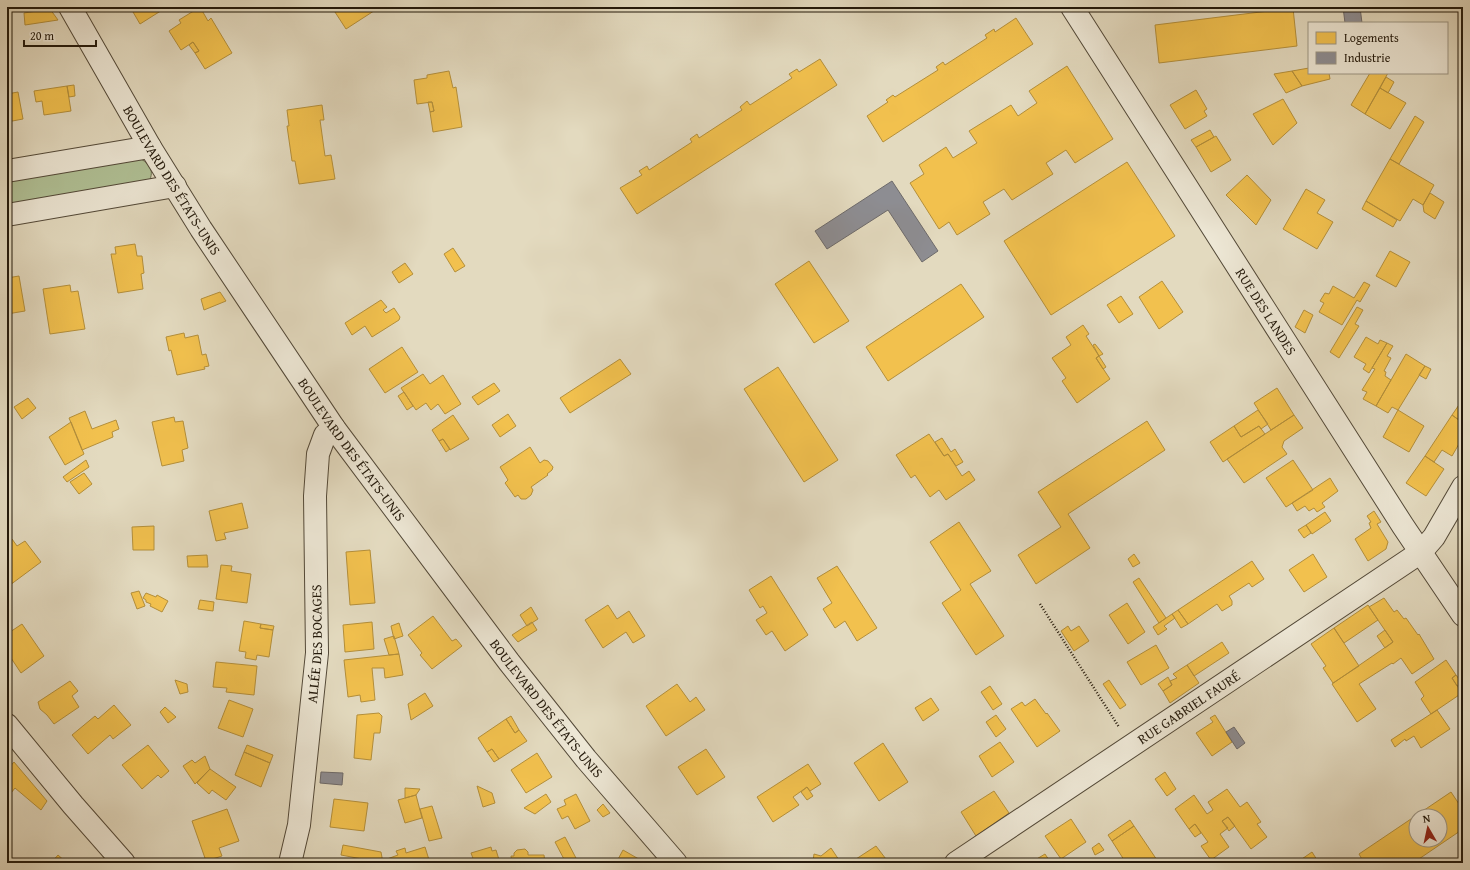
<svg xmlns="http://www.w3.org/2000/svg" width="1470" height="870" viewBox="0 0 1470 870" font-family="'Gentium Book Plus',serif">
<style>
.green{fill:#b0c095;stroke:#6a6c50}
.homes{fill:#f2c14e;stroke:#b48f3a;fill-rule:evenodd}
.industry{fill:#8d8d92;stroke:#6d6a6a}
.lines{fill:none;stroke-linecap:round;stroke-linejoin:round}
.minor-casing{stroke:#534938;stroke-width:24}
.path{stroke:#23190b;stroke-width:2.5;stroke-dasharray:1 2;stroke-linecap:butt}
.minor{stroke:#ede7d5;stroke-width:22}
.labels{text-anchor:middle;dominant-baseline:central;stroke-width:4;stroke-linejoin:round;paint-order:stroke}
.street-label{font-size:14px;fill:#23190b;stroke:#ede7d5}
</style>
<rect width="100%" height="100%" fill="#e3dabf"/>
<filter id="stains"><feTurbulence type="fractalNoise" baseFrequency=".005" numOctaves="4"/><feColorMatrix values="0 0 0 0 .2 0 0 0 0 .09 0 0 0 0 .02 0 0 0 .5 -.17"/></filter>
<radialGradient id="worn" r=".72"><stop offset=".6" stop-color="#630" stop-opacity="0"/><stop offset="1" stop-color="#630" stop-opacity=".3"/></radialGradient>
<path class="green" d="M136,157C149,162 155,169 149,182L7,210V178Z"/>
<path class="homes" d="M141,7H167L140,24L133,12Z
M200,7L208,21L211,18L232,53L205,69L195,53L199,51L193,42L181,50L169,31L181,23L179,20Z
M336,7H380L346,29L333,9Z
M1293,8L1297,46L1159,63L1155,25Z
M50,9L58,20L25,25L24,13Z
M1016,18L1033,44L883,142L867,116L888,102L886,100L893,95L895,97L938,70L936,67L943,62L945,65L987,38L985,35L994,29L995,32Z
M193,42L199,51L195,53L189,45Z
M820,59L837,85L637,214L620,188L642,175L639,171L647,166L649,170L692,142L690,139L697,134L699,138L742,110L740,107L747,101L750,105L792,78L789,74L797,69L799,72Z
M1067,66L1113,139L1075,163L1066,150L1046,163L1053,174L1012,200L1004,189L983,202L990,214L957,235L949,222L939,229L910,183L924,174L919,165L946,147L953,158L977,143L969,131L1011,105L1018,116L1037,103L1029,91Z
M1309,68V73H1329L1330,79L1302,86L1292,71Z
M449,71L453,88L456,87L462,127L433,132L430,112L434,111L432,102L417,104L414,80L427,78V75Z
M1292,71L1302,86L1286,93L1274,74Z
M1370,73H1388L1365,114L1351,105Z
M1386,77L1394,82L1388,93L1380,88Z
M74,85L75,96L69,97L67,86Z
M67,86L71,111L44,115L42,101L36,102L34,91Z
M1380,88L1406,103L1390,129L1365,114Z
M1196,90L1207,109L1204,111L1207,116L1185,129L1170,105Z
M18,92L23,119L7,122V94Z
M1283,99L1297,123L1273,145L1253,114Z
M428,102H432L434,111L430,112Z
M322,105L324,120H320L325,156L331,155L335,179L299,184L295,161H292L287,126H289L287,110Z
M1415,116L1424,122L1399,164L1390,159Z
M1210,130L1214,137L1196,147L1191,140Z
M1216,136L1231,160L1211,172L1196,147Z
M1390,159L1434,185L1423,205L1413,199L1400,221L1366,201Z
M1127,162L1175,236L1051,315L1004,241Z
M1247,175L1271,200L1256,225L1226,195Z
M1306,189L1325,200L1317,213L1333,222L1317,249L1283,229Z
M1430,193L1444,202L1435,219L1424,212L1423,205Z
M1366,201L1397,220L1393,227L1362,209Z
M135,244L137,256H142L144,273L141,274L143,289L118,293L111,254H116L115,247Z
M453,248L465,266L455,272L444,254Z
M1390,251L1410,262L1396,287L1376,276Z
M809,261L849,321L814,343L775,284Z
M405,263L413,274L399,283L392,272Z
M19,276L25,311L7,314V278Z
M1162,281L1183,312L1159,329L1139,297Z
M1364,282L1370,285L1360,302L1357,300L1342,325L1319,312L1324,303L1320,301L1325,293L1329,294L1333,286L1354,298Z
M961,284L984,317L888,381L866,347Z
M70,285L71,292L78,291L85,329L50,334L43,289Z
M220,292L226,301L204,310L201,299Z
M1121,296L1133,314L1119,323L1107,305Z
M381,300L387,307L383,310L386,313L394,308L400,317L399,320L372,337L365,326L352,335L345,323Z
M1357,307L1363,310L1355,324L1359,326L1339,358L1330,352Z
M1304,310L1313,315L1305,333L1295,327Z
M1083,325L1089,334L1086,336L1099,356L1096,358L1110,379L1077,403L1062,381L1066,378L1052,358L1071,345L1066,337Z
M184,333L185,338L198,335L202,355L206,354L209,366L204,367L205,369L177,375L171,350L169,351L166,337Z
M1366,337L1378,344L1380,340L1387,343L1369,373L1363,369L1366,364L1354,357Z
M1387,343L1393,346L1387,356L1391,358L1384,371L1386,372L1385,376L1391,380L1376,406L1363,399L1367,392L1362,390L1375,369L1372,368Z
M1095,344L1103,354L1099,356L1093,345Z
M402,347L418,372L385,393L369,369Z
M1406,354L1425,366L1398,410L1392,407L1388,413L1376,406Z
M1099,356L1106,367L1103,369L1096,358Z
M620,359L631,374L570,413L560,398Z
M1425,366L1431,369L1426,379L1419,375Z
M778,367L838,460L804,482L744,389Z
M423,374L430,384L443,375L461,404L445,414L438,404L431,410L426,403L416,410L401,388Z
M494,383L500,391L478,405L472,397Z
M1277,388L1294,415L1271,430L1254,403Z
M404,392L413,406L407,410L398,396Z
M28,398L36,408L22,419L14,407Z
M1463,399V423L1452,415Z
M1258,410L1268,424L1261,429L1259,426L1241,437L1234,426Z
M1398,410L1424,426L1409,452L1383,437Z
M85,411L92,429L116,420L119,429L112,432L113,437L82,450L69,418Z
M508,414L516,426L500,437L492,425Z
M453,415L469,439L450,450L443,439L439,441L432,430Z
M1294,415L1303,428L1284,441L1282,447L1287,454L1244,483L1227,459Z
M1452,415L1463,423V437L1452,456L1442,450L1434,462L1425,456Z
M174,417L175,422L183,421L188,448L182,450L184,461L162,466L152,422Z
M1147,421L1165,450L1068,514L1090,548L1036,584L1018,555L1061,527L1038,492Z
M71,422L84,454L65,465L49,437Z
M1234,426L1241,437L1259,426L1265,434L1223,462L1210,442Z
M929,434L944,456L948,454L962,476L969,471L975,480L946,500L939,490L930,497L915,475L911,478L896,455Z
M942,438L951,452L955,449L963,462L956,466L948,454L944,456L935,442Z
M443,439L450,449L446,452L439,441Z
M530,447L540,463L544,460L548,461L553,467L552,470L547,474L548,475L531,487L533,490L531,495L526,499H521L518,495L515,497L505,483L508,480L500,467Z
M1425,456L1444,469L1426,496L1406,483Z
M86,460L89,467L67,482L63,477Z
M1293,460L1313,490L1286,507L1266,478Z
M84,473L92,484L79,494L70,482Z
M1330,478L1338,491L1322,503L1325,507L1317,512L1314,508L1309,511L1305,506L1297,511L1292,503Z
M242,503L248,528L224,533L226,539L216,541L209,511Z
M1374,511L1381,522L1377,524L1388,542L1386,549L1368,561L1355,539L1371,528L1369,523L1371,522L1367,516Z
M1325,512L1331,521L1312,534L1306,525Z
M959,522L991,571L970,584L1004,636L976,655L942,603L961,590L930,542Z
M1306,525L1311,533L1304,538L1298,530Z
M154,526V550H133L132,527Z
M1461,538H1463V568H1461Z
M12,539L17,546L25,541L41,562L10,585L7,580V542Z
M370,550L375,603L350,605L346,552Z
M1134,554L1140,563L1133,567L1128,559Z
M1313,554L1327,577L1304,592L1289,570Z
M207,555L208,567H188L187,556Z
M1252,561L1264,579L1252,587L1249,583L1229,596L1232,601V605L1222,611L1217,604L1188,624L1178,610Z
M221,565L232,566L231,571L251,574L247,603L216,599Z
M837,566L877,628L857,641L845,621L835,628L823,609L832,603L817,578Z
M771,576L808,635L785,651L772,631L766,635L756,620L767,613L763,606L760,608L749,590Z
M1139,578L1166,618L1159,623L1133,582Z
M139,591L145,606L137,609L131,593Z
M146,593L156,597L157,595L168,601L162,612L150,606L151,604L146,602V600L143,598Z
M1384,598L1394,612L1397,610L1404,619L1406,618L1418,635L1419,634L1434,659L1412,674L1401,658L1393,664L1392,663L1359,684L1376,709L1357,722L1332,684L1393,642L1369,607Z
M200,600L214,602L213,611L198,609Z
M1127,603L1145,632L1128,644L1109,615Z
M608,605L617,619L629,611L645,636L633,643L626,632L603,648L585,620Z
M1368,605L1378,620L1344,643L1334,628Z
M531,607L538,619L527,626L520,615Z
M1178,610L1188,624L1181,628L1172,614Z
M1172,614L1175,618L1164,626L1167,629L1158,635L1153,627Z
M433,616L452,641L456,639L462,646L432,669L420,655L422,653L408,635Z
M244,621L261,624L260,628L273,630L269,657L257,655L256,660L245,658L246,652L239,651Z
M372,622L374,649L345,652L343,625Z
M532,622L537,630L518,642L512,635Z
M399,623L403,636L394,639L391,626Z
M22,624L44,656L21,673L7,652V634Z
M261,624L274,626L273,630L260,628Z
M1068,626L1071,631L1079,626L1089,641L1074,651L1061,631Z
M1334,628L1359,666L1333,683L1323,668L1326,666L1311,644Z
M1385,630L1393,642L1385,648L1377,636Z
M394,636L399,654L389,655L384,639Z
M1222,642L1229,653L1194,676L1187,665Z
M1156,645L1169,668L1141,685L1127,662Z
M399,654L403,675L385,678L384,668H372L375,700L361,702L360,695L348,697L344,660Z
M1446,660L1456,675L1452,678L1462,693L1431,714L1421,699L1424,696L1415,682Z
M216,662L257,666L254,695L226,692L227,688L213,687Z
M1187,665L1199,683L1170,703L1163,691L1172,685L1170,681L1177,678L1173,674Z
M1456,675L1462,683L1457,686L1452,678Z
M1168,677L1172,685L1163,691L1158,684Z
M175,680L187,684L188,692L180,694Z
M1109,680L1126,705L1120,709L1103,684Z
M70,681L78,691L72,696L79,707L54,724L47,715L40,709L38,702Z
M677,684L690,702L696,697L705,710L666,736L646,706Z
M990,686L1002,704L993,710L981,692Z
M425,693L433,706L411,720L408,704Z
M931,698L939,710L923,721L915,708Z
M1035,699L1046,714L1047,713L1060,731L1037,747L1011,709L1022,702L1025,706Z
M229,700L253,709L243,737L218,728Z
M114,705L131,725L113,739L110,735L88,754L72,735L95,716L98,719Z
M165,707L176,717L168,723L160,712Z
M1437,710L1450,729L1421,748L1414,736L1406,741L1405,739L1395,747L1391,740Z
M379,713L382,716L380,733H374L371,760L354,758L357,715Z
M996,715L1006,729L996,737L986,722Z
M1215,715L1232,742L1212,756L1196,733L1213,722L1210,718Z
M511,716L519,730L515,733L506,719Z
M506,719L515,733L519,730L527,741L499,759L492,749L487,752L478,738Z
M1000,742L1014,762L992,777L979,756Z
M883,743L908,782L879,801L854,763Z
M148,745L169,771L161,778L158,775L142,789L122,765Z
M247,745L273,755L270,763L244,752Z
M492,749L499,759L494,762L487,752Z
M706,749L725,777L697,795L678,767Z
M244,752L270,763L261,787L235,775Z
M537,753L552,777L526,793L511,770Z
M205,756L210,769L195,784L183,766L192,760L195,763Z
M14,762L47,801L41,810L15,788L7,798V770Z
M808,764L821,784L810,791L807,787L793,797L799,805L773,822L757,797Z
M210,769L236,787L226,800L212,790L209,794L197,783Z
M1165,772L1176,789L1167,796L1155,779Z
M477,786L492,793L495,803L483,807Z
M807,787L813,796L807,800L801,792Z
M405,788L420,789L416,795L405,798Z
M1227,789L1240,807L1247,802L1261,822L1257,824L1267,837L1251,849L1228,817L1222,821L1228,828L1220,834L1229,847L1211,860L1201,846L1208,842L1195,824L1189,829L1175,809L1194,795L1207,814L1213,810L1208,802Z
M994,791L1009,813L976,836L961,812Z
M1451,792L1463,810V829L1413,863H1364L1359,854ZM1416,816H1440V840H1416Z
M546,794L551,802L535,814L524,808Z
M576,794L590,821L575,829L568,816L562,819L557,809L566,805L564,800Z
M416,795L422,818L405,823L398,800Z
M334,799L368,803L364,831L330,827Z
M603,804L610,813L603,817L597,810Z
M432,806L442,838L429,841L420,809Z
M227,809L239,841L219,848L222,856L206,861L192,821Z
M1228,817L1235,826L1229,831L1222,821Z
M1071,819L1086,842L1061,859L1045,836Z
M1130,820L1134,826L1112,841L1108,835Z
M1195,824L1201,833L1195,837L1189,829Z
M1134,826L1159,863H1126L1112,841Z
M565,837L577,860L571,863H566L555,842Z
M1099,843L1104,850L1095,855L1092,848Z
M343,845L381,852L383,863L341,855Z
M876,846L889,863H859L856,859Z
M425,847L430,863H388L387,859L398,855L396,851L405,848L406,853Z
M491,847L492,851L496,850L500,863H469L474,861L471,853Z
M831,848L841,863H810L813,861L814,854L821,856Z
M525,849L528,852V855H544L545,863H512L511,856H514V853L517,850Z
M623,850L644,862L643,863H616Z
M1312,852L1319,863H1296Z
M1045,854L1051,863H1037L1035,860Z
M58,855L67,863H51Z"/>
<path class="industry" d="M1343,7H1360L1362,23H1345Z
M892,181L938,251L922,262L888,210L827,249L815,231Z
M1234,727L1245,743L1237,749L1226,732Z
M321,772L343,773L342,785L320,783Z"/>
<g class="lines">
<g class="minor-casing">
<g id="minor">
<path id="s1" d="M70,7L150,147L201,229L334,428L509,662L586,759L676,863"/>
<path id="s2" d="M1072,7L1403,526L1463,615"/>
<path d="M7,171L150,147"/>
<path d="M7,215L175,186"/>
<path d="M7,725L73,805L124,863"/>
<path id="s3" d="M290,863L299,825L317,653L315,496L318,454L325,435L334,428"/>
<path id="s4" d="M956,863L1421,552L1434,537L1463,487"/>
</g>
</g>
<path class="path" d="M1040,604L1119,727"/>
<use href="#minor" class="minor"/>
</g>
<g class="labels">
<g class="street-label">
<text stroke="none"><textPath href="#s1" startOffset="201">BOULEVARD DES ÉTATS-UNIS</textPath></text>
<text stroke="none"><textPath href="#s2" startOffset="361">RUE DES LANDES</textPath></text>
<text stroke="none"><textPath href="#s1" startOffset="525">BOULEVARD DES ÉTATS-UNIS</textPath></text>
<text stroke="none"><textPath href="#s3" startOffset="221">ALLÉE DES BOCAGES</textPath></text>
<text stroke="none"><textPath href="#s1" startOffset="849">BOULEVARD DES ÉTATS-UNIS</textPath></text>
<text stroke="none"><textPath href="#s4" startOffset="280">RUE GABRIEL FAURÉ</textPath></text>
</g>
</g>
<rect width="1470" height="870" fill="none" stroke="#e3dabf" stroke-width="24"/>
<rect x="8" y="8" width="1454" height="854" fill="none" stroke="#23190b" stroke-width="2"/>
<rect x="12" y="12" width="1446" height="846" fill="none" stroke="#23190b"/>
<rect x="1308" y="22" width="140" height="52" fill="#ede7d5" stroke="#9c9584"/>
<rect x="1316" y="32" width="20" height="12" fill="#f2c14e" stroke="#9c9584"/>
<text x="1344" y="42" font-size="12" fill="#23190b">Logements</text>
<rect x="1316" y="52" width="20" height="12" fill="#8d8d92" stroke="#9c9584"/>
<text x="1344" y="62" font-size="12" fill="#23190b">Industrie</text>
<g transform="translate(1428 828) rotate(351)"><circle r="19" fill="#ede7d5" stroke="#9c9584"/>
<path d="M0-3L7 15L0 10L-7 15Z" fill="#8f2418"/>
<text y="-6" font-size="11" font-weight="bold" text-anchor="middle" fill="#23190b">N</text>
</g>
<path d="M24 40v6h72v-6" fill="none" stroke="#23190b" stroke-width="2"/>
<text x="30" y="40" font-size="12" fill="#23190b" stroke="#ede7d5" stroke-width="3" paint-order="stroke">20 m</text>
<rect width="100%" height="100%" filter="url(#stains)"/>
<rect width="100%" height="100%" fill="url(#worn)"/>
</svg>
